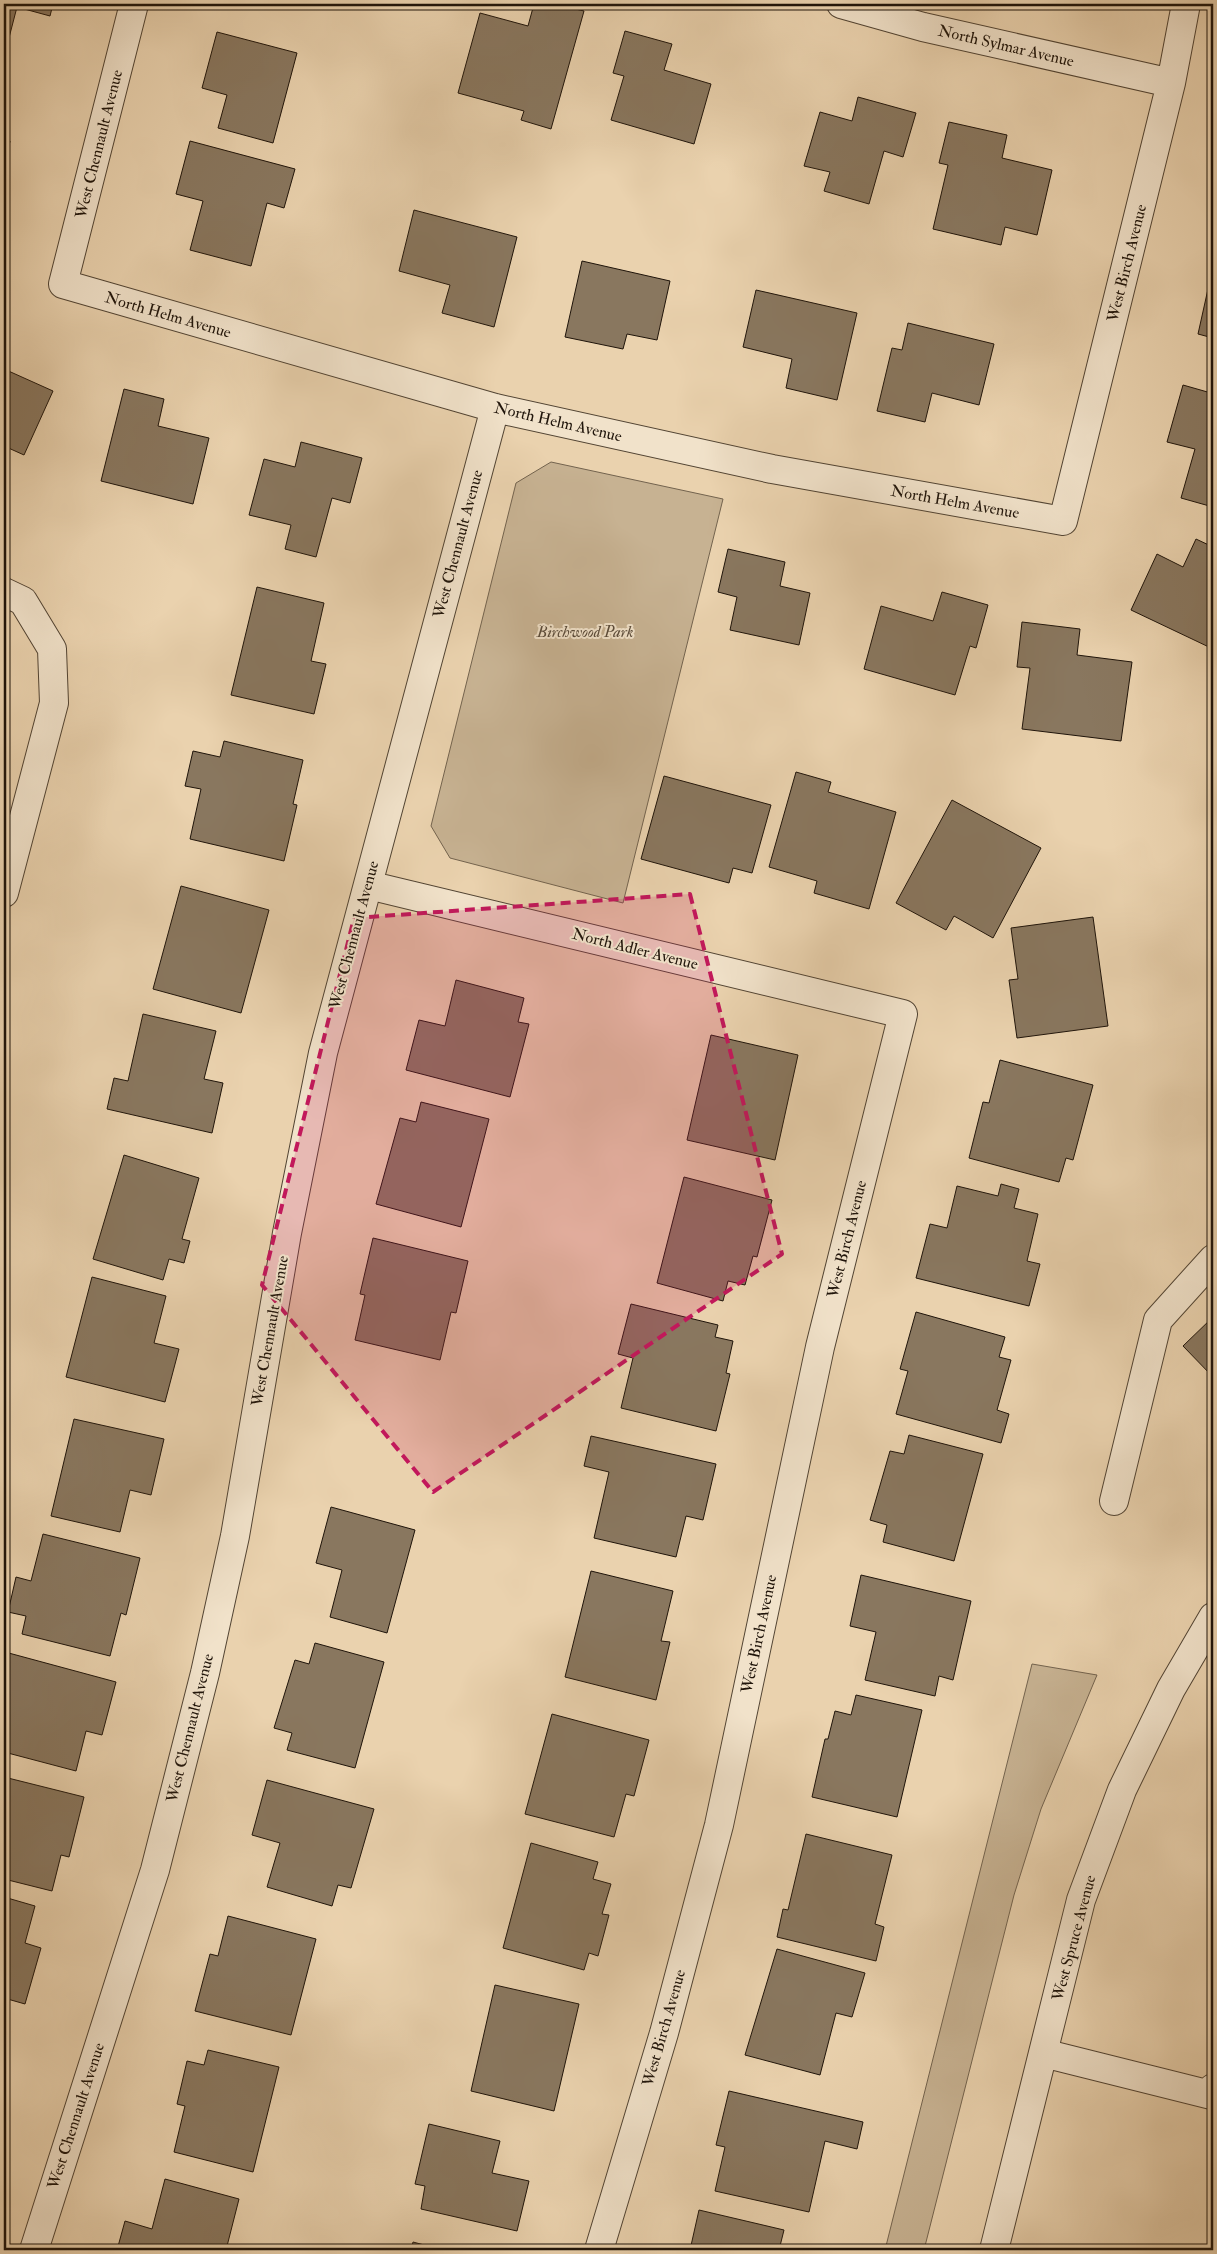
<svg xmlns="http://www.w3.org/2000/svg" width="1217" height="2254" viewBox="0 0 1217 2254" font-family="'IM FELL Double Pica',serif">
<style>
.green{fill:#c7b292;stroke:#73634e}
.building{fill:#89775f;stroke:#1f140a}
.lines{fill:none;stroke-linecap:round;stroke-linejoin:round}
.minor-casing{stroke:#524433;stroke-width:30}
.minor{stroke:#f1e2ca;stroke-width:28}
.marked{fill:#c2185b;fill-opacity:0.2;stroke:#c2185b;stroke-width:4;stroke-dasharray:10 6;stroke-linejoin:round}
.labels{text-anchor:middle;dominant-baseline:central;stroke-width:4;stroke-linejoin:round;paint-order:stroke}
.street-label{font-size:16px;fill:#1f140a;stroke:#f1e2ca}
.park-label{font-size:16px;font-style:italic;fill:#5a4b3a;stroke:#f1e2ca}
</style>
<rect width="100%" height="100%" fill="#ead2ae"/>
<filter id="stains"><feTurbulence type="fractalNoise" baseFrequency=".004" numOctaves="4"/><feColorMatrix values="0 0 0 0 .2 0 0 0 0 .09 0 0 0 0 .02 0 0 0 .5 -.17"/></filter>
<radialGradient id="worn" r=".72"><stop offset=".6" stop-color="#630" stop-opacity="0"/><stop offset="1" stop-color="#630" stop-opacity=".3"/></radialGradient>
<path class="green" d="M551,462L723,499L623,903L450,858L431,826L516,483Z
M1032,1664L1097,1675L1041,1809L1014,1895L924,2250H885Z"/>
<path class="building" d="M4,4H53L50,16L17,7L4,57Z
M294,4H312L310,9Z
M534,4H555L584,11L551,129L521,120L524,111L458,93L480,13L528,26Z
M625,31L672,44L664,70L711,84L694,144L611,120L624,76L613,73Z
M217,32L297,53L273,143L218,128L227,95L202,88Z
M858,97L916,113L903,157L884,151L869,204L824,191L830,172L804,166L820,112L852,121Z
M949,122L1007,135L1002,158L1052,170L1037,235L1005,227L1001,245L933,229L948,165L939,163Z
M4,140L10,141L4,170Z
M190,141L295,169L284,208L267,203L251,266L190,250L203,201L176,194Z
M414,210L517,237L494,327L442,313L450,285L399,271Z
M582,261L670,281L657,340L627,334L623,349L565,337Z
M1208,289L1213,290V338L1198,334Z
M756,290L857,313L837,400L786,388L792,359L743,347Z
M908,323L994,344L979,405L932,393L925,422L877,411L892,348L902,350Z
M4,369L53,391L24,455L4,446Z
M1183,385L1211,393L1213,385V507L1181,498L1195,449L1167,442Z
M124,389L164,399L158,426L209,438L193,504L101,481Z
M301,442L362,458L350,503L332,498L316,557L285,549L291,525L249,515L264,459L295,467Z
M1196,539L1213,547V642L1211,648L1131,610L1157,554L1183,567Z
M728,549L785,562L780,586L810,593L799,645L730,630L737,597L718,592Z
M257,587L324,603L311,661L326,664L314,714L231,695Z
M942,592L988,605L976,648L970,646L955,695L864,669L881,606L933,621Z
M1022,622L1080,629L1077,655L1132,662L1121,741L1022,729L1030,668L1017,667Z
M224,741L303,760L293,804L297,805L284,861L190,839L201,789L185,786L193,751L220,757Z
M796,772L831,782L828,792L896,812L869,909L814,893L817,881L769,867Z
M664,776L771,805L752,873L733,868L729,883L641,859Z
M952,800L1041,848L993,938L954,916L946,930L896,903Z
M181,886L269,910L241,1013L153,989Z
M1093,917L1108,1026L1017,1038L1009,980L1018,979L1011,928Z
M456,980L524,998L518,1022L529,1024L510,1097L406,1070L419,1020L445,1026Z
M143,1014L216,1031L204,1079L223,1083L212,1133L107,1109L114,1078L128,1081Z
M711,1035L798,1055L775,1160L687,1140Z
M1000,1060L1093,1085L1073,1160L1066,1158L1059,1182L969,1158L983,1102L989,1103Z
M421,1102L489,1119L461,1227L376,1204L400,1118L416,1122Z
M124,1155L199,1178L182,1239L190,1241L184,1263L169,1259L163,1280L93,1259Z
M684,1177L772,1200L757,1257L753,1256L745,1285L728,1281L723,1301L657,1283Z
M1001,1184L1019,1189L1014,1208L1038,1214L1027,1261L1040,1264L1029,1306L916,1278L930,1224L947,1228L957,1186L998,1196Z
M373,1238L468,1261L456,1313L451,1312L440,1360L355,1340L365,1295L360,1294Z
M92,1277L166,1296L154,1343L179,1349L165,1402L66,1377Z
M631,1304L718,1325L715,1337L733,1341L726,1373L730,1374L716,1431L621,1408L633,1358L618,1354Z
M916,1312L1005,1337L999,1357L1011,1360L997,1410L1009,1414L1001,1443L896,1414L908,1371L900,1369Z
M1213,1317V1377L1183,1346Z
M74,1419L164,1439L151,1495L130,1490L120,1532L51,1516Z
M909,1435L983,1454L954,1561L883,1542L887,1525L870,1520L890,1451L904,1454Z
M591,1436L716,1464L703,1520L686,1516L676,1557L594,1538L609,1472L584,1466Z
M331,1507L415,1530L387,1633L330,1617L342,1570L316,1563Z
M43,1534L140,1558L126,1615L121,1613L110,1656L22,1634L26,1616L8,1612L16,1577L31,1581Z
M591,1571L673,1591L661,1641L670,1642L656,1700L565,1677Z
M861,1575L971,1601L953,1680L939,1676L935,1696L865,1680L876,1632L850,1626Z
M315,1643L384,1662L355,1768L287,1750L292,1733L274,1728L295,1660L309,1664Z
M5,1652L116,1682L102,1735L86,1731L76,1771L4,1752Z
M856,1695L922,1710L897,1817L812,1797L825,1739H828L835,1711L851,1715Z
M552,1714L649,1740L634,1796L626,1794L614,1837L525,1814Z
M4,1777L84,1797L69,1857L61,1855L52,1891L4,1879Z
M267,1780L374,1809L351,1888L338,1885L332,1906L267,1887L280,1843L252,1835Z
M806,1834L892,1855L875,1924L884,1927L876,1961L777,1937L783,1909L788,1910Z
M531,1843L598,1862L593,1879L611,1884L602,1914L609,1915L598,1956L589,1953L584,1970L503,1948Z
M4,1897L35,1906L25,1943L41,1948L25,2004L4,1998Z
M228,1916L316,1939L291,2035L195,2011L210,1954L218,1956Z
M777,1949L865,1973L852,2017L836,2013L820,2075L745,2055Z
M495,1985L579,2004L554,2111L471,2091Z
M208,2050L279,2067L253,2172L174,2152L185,2106L177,2104L187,2061L204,2065Z
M729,2091L863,2122L857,2149L825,2141L809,2212L715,2191L725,2147L716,2145Z
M429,2124L500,2141L492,2173L529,2181L517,2231L421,2209L425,2186L415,2184Z
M165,2179L239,2199L226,2250H117L125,2221L152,2229Z
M699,2210L784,2230L779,2250H690Z
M413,2242L443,2250H411Z"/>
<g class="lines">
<g class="minor-casing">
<path id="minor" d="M134,4L63,284L495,408L772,469L1063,521L1171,83L1186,4
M841,4L923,27L1171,83
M4,592L23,601L52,649L54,703L4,893
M368,885L903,1014L820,1347L719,1825L664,2033L599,2250
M1114,1501L1158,1320L1213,1259
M1043,2053L1211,2095L1213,2088
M34,2250L155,1870L205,1673L235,1536L287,1233L323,1053L495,408
M994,2250L1081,1900L1122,1790L1171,1689L1213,1617"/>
</g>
<use href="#minor" class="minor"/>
</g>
<path class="marked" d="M690,894L782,1254L433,1492L262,1285L354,918Z"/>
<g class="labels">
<g class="street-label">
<text transform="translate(1006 46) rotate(13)">North Sylmar Avenue</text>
<text transform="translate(99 144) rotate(-76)">West Chennault Avenue</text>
<text transform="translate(1127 263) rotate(-76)">West Birch Avenue</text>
<text transform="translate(168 315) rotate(16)">North Helm Avenue</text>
<text transform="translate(558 422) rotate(13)">North Helm Avenue</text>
<text transform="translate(955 502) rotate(10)">North Helm Avenue</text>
<text transform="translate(458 544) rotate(-75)">West Chennault Avenue</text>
<text transform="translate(354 935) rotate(-75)">West Chennault Avenue</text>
<text transform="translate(635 949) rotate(14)">North Adler Avenue</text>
<text transform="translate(847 1239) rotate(-76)">West Birch Avenue</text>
<text transform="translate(270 1331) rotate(-80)">West Chennault Avenue</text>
<text transform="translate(759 1634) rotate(-78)">West Birch Avenue</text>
<text transform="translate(190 1728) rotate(-76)">West Chennault Avenue</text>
<text transform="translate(1074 1938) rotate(-75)">West Spruce Avenue</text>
<text transform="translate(664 2028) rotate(-74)">West Birch Avenue</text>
<text transform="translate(76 2116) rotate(-72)">West Chennault Avenue</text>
</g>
<g class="park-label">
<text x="585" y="632">Birchwood Park</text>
</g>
</g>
<rect width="1217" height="2254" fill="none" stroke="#ead2ae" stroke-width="20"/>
<rect x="5" y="5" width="1207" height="2244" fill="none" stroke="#1f140a" stroke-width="2.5"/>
<rect x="10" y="10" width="1197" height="2234" fill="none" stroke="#1f140a"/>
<rect width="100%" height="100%" filter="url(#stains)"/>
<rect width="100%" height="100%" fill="url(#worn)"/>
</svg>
